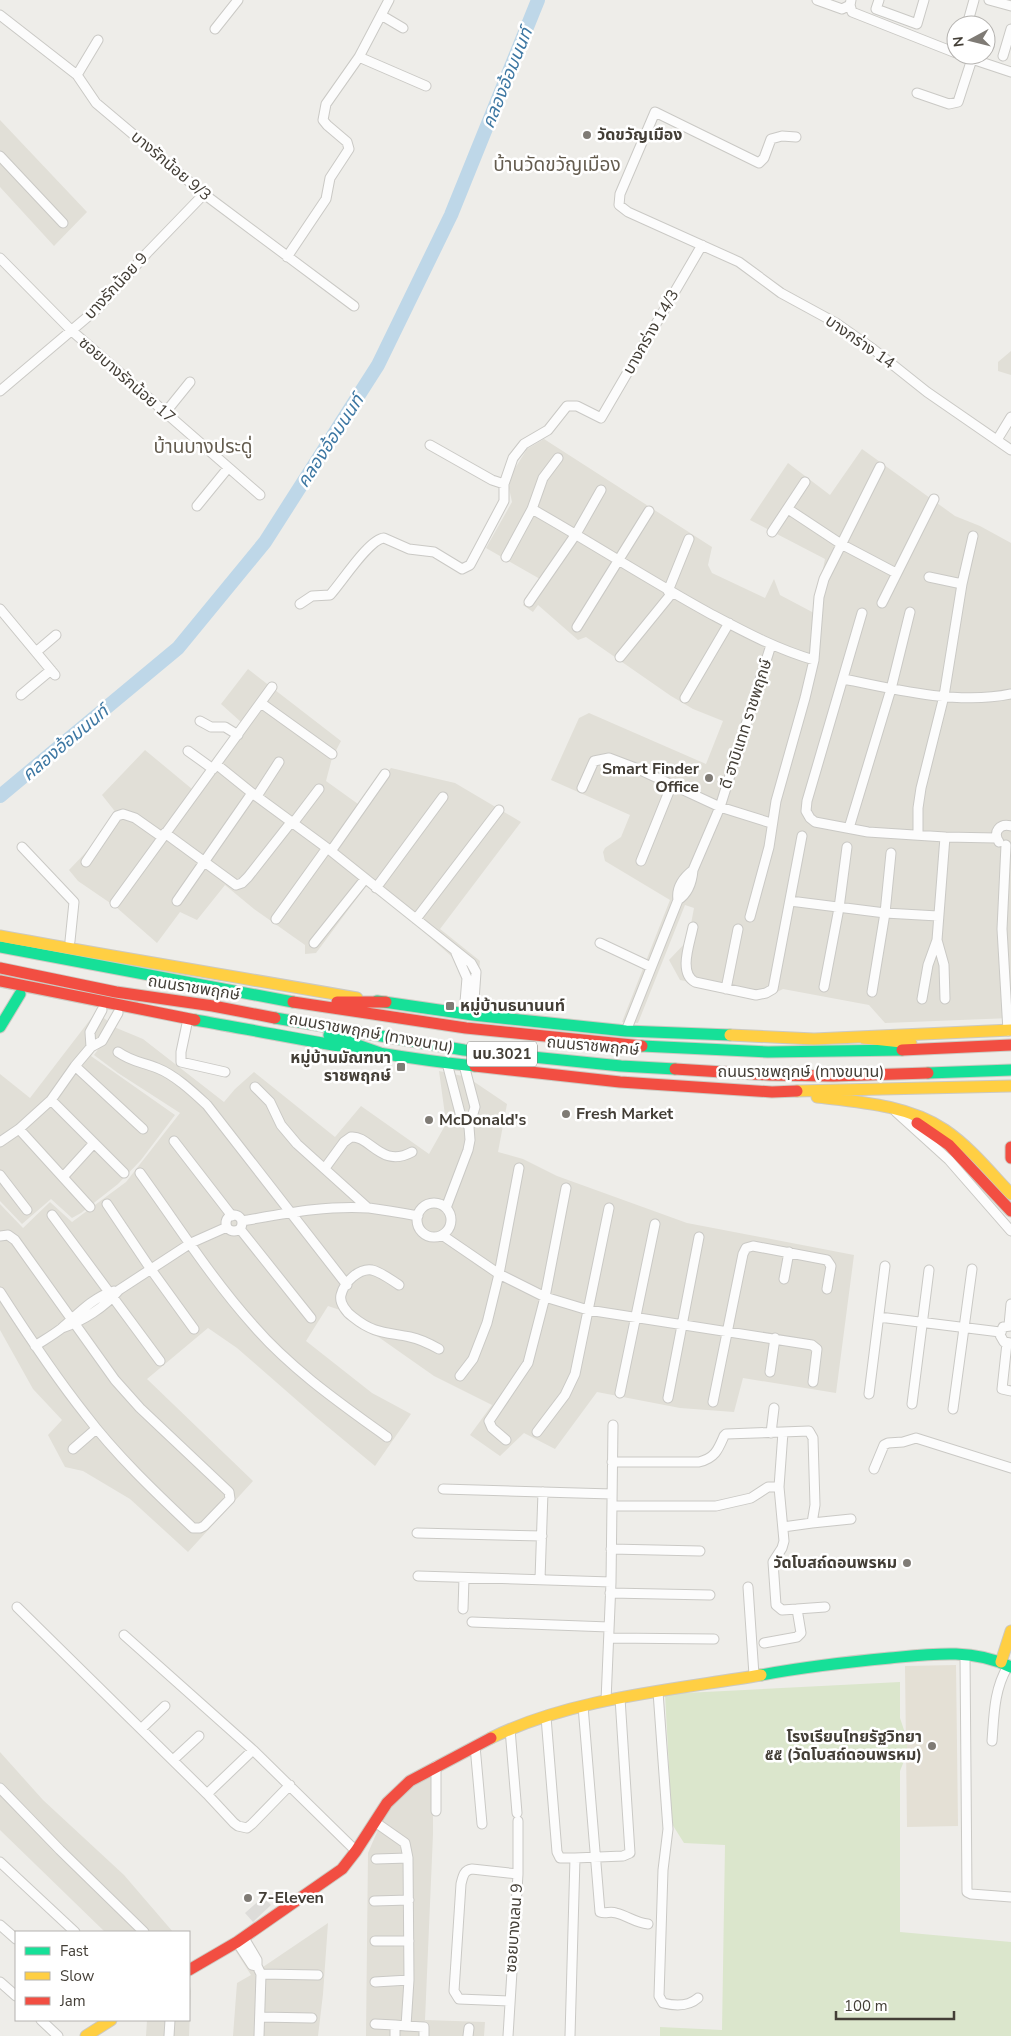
<svg xmlns="http://www.w3.org/2000/svg" width="1011" height="2036" viewBox="0 0 1011 2036" font-family="'Nunito Sans','Noto Sans Thai',sans-serif">
<style>
.residential{fill:#e1dfd7}
.education{fill:#e4e0d5}
.green{fill:#dbe6cc}
.parking{fill:#dddcd9}
.lines{fill:none;stroke-linecap:round;stroke-linejoin:round}
.river{stroke:#bed7e8;stroke-width:14}
.street-casing{stroke:#cac9c5;stroke-width:11}
.fast-casing{stroke:#ccc9c1;stroke-width:13}
.slow-casing{stroke:#ccc9c1;stroke-width:13}
.jam-casing{stroke:#ccc9c1;stroke-width:13}
.street{stroke:#fcfcfc;stroke-width:9}
.fast{stroke:#16e098;stroke-width:11}
.slow{stroke:#ffcf43;stroke-width:11}
.jam{stroke:#f24e42;stroke-width:11}
.poi-dot{fill:#7f7b75;stroke:#fff;stroke-width:2}
.labels{text-anchor:middle;dominant-baseline:central;stroke-width:5;stroke-linejoin:round;paint-order:stroke}
.shield{fill:#fff;stroke:#7b7872;stroke-width:1}
.shield-label{font-size:15px;font-weight:bold;fill:#433e36}
.poi-label{font-size:16px;font-weight:bold;fill:#433e36;stroke:#fff;text-anchor:start}
.street-label{font-size:16px;fill:#433e36;stroke:#fff}
.water-label{font-size:18px;font-style:italic;fill:#3d77a2;stroke:#fff}
.quarter-label{font-size:19px;fill:#645c4f;stroke:#fff}
</style>
<rect width="100%" height="100%" fill="#eeede9"/>
<path class="residential" d="M0,120L87,212L54,246L0,187Z
M1011,351V375L998,371V362Z
M544,439L712,547L708,565L712,573L765,598L774,579L780,595L814,613L825,559L750,520L788,463L830,495L862,449L955,516L980,526L1011,543V1018L885,1023L869,1005L783,989L767,997L680,980L669,960L688,940L694,908L685,905L638,1023L622,1022L670,900L605,861L603,852L605,848L621,837L630,815L551,780L579,718L589,713L706,764L723,721L693,709L671,696L586,637L578,640L538,605L533,612L523,605L540,579L486,548L512,502L509,488L512,473L527,449Z
M248,669L341,741L332,758L326,781L358,804L391,768L455,783L521,822L440,929L480,961L476,1003L464,1002L468,971L414,923L366,886L316,953L305,954V945L254,909L225,885L197,920L180,912L157,943L116,907L78,881L69,870L88,850L117,814L102,795L145,750L192,789L241,722L221,704Z
M96,1012L113,1025L91,1056L175,1115L141,1160L118,1184L81,1213L72,1218L51,1199L22,1224L0,1201V1074L30,1098Z
M114,1027L143,1039L224,1102L235,1089L254,1072L335,1137L361,1106L429,1154L447,1122L445,1115L439,1071L467,1077L507,1104L498,1152L523,1159L557,1176L687,1223L854,1255L836,1393L743,1378L734,1412L680,1408L597,1392L555,1449L524,1433L500,1456L470,1435L492,1405L434,1376L340,1310L328,1306L306,1341L372,1393L411,1414L375,1466L316,1417L237,1348L208,1328L147,1379L253,1481L188,1552L130,1499L83,1471L65,1467L48,1435L62,1420L33,1389L0,1330V1204L23,1228L50,1202L72,1222L126,1182L180,1113L118,1073L94,1055Z
M0,1752L43,1800L124,1875L173,1932H105L0,1830Z
M431,1774L433,1781V1834L425,2020L485,2022L484,2036H366L368,1853L386,1811L398,1797Z
M328,1923L323,1994L318,2036H233L237,1983L251,1975L235,1950L250,1941L263,1967Z
M189,1981L191,1991L189,2036H146L147,2020H189Z"/>
<path class="education" d="M956,1665L958,1826L907,1827L905,1666Z"/>
<path class="green" d="M900,1682V1718L905,1733L907,1747L904,1761L900,1771V1932L1011,1942V2036H660V2027L722,2030L725,1845L684,1843L672,1824L665,1694Z"/>
<path class="parking" d="M263,1897L271,1905L253,1922L245,1913Z"/>
<g class="lines">
<path class="river" d="M0,796L178,648L265,542L378,365L451,215L538,0"/>
<g class="street-casing">
<path id="street" d="M817,0L842,9L850,5
M851,0L850,5L852,12L956,53
M879,0L876,9L917,24L924,0
M989,0L1011,6
M0,15L77,75L96,103L204,194L354,306
M381,15L403,28
M967,25L974,0
M215,29L238,0
M962,55L972,59
M1003,56L1011,29
M359,57L426,86
M77,75L98,40
M917,93L949,104L958,102L972,59L1011,72
M796,137L782,136L771,139L764,158L759,163L655,112L620,194L619,205L628,212L739,262L781,293L836,323L873,349L927,392L1011,450
M0,156L63,223
M287,257L326,199L330,178L349,149L347,142L327,125L323,120L326,104L359,57L389,0
M0,258L72,331L260,495
M0,391L98,308L147,253L204,194
M165,413L190,382
M997,440L1011,417
M430,445L492,480L504,484
M197,506L228,468
M532,509C592,543 649,580 709,613C743,631 776,649 814,660
M788,509L841,544L896,573
M772,532L805,482
M506,557L532,509L543,478L558,458
M929,577L962,584
M668,591L689,539
M529,602L576,534L601,490
M882,603L934,499
M300,604L312,596L330,595C342,582 369,539 384,538L409,549L434,552L462,569L470,565L504,501V484L513,458L524,444L548,430L567,406H577L601,418L702,245
M0,609L55,675
M862,613L807,801L806,811L810,818L815,822L868,832L945,837L996,838
M577,627L649,511
M36,652L56,635
M620,657L672,593
M844,679C896,690 959,705 1011,694
M21,695L51,670
M685,698L729,623
M261,703L332,754
M200,721L211,727H225L238,735
M188,751L213,769
M216,764L252,793L331,851L471,963L476,972L473,1015
M582,788L594,761L609,758L638,769L720,807L771,823
M257,796L279,762
M294,822L319,789
M849,828L891,689L910,612
M165,833L236,885L242,883L248,877L292,821
M918,834V808L921,788L944,696L962,584L973,536
M945,837L937,940L944,965L945,999
M999,842C992,832 1000,823 1011,826
M1006,845L1002,929L1008,1031
M22,847L74,902L70,941
M331,851L385,774
M641,861L672,784
M86,862L117,816L123,814L135,818L162,837
M376,888L443,797
M678,900C676,887 684,877 693,870
M177,901L252,793
M790,901L885,913L938,916
M115,903L272,687
M750,917L769,847L776,801L805,698L814,660L819,597L824,579L880,467
M276,919L327,848
M416,919L499,810
M693,927C690,943 678,973 695,982L756,995L766,993L773,989L802,836
M314,943L365,879
M600,943L651,967
M456,953L467,978L464,1014
M824,987L839,908L847,847
M726,989L738,929
M872,992L885,913L891,853
M922,999L928,965L937,940
M188,1019L181,1052V1062L225,1072
M626,1031L678,900C689,893 692,882 693,870L720,807L771,645
M91,1047L90,1032L102,1010
M118,1052C132,1062 142,1062 157,1068C175,1075 193,1092 207,1105L347,1285
M447,1063L460,1113L469,1127
M75,1066L143,1129
M255,1087L270,1102L281,1125L297,1144L368,1208
M51,1100L124,1173
M896,1112L949,1160L1011,1231
M19,1129L90,1207
M174,1141L232,1216
M0,1142L19,1129L51,1100L75,1066L91,1047L102,1041L118,1013
M325,1168L344,1142L351,1137C370,1135 381,1169 412,1152
M140,1173C177,1224 211,1278 253,1325C291,1369 340,1403 387,1437
M0,1175L27,1210
M63,1177L94,1143
M417 1220a17 17 0 1 1 34 0a17 17 0 1 1-34 0Z
M107,1204L150,1268L194,1329
M446,1208L468,1150L470,1140L469,1127L475,1107L464,1065
M226 1223a8 8 0 1 1 16 0a8 8 0 1 1-16 0Z
M52,1215L160,1361
M242,1221C283,1214 326,1205 369,1208C385,1210 402,1213 418,1216
M240,1229L311,1318
M442,1235L499,1274L545,1297L588,1310L812,1345L817,1349L813,1382
M0,1236L8,1235L15,1240L115,1380L140,1408L229,1492L230,1499L204,1526L200,1528H193C155,1492 116,1455 85,1414C54,1375 27,1334 0,1292
M784,1279L789,1252
M399,1285C391,1280 381,1272 372,1270C359,1268 344,1282 341,1295C339,1303 347,1313 353,1317C374,1334 386,1332 410,1337C420,1339 430,1344 439,1349
M879,1317L1000,1332
M1009,1325L1011,1304
M62,1328C83,1321 105,1307 119,1290L191,1243L227,1227
M1007,1343L1002,1389L1011,1391
M1011,1343L1004,1342L1000,1335L1003,1327L1011,1326
M35,1346C44,1340 53,1335 62,1328C77,1315 93,1297 114,1291
M770,1372L775,1338
M460,1376L473,1359L487,1323L499,1274L519,1168
M620,1393L655,1224
M869,1394L885,1266
M668,1398L699,1237
M713,1402L743,1254L746,1248L753,1246L827,1260L831,1266L827,1289
M912,1404L929,1270
M953,1409L972,1269
M537,1432L565,1395L575,1374L609,1208
M771,1433L774,1408
M506,1440L492,1428L489,1421L528,1363L545,1297L566,1188
M73,1449L96,1429
M612,1462H699C715,1458 718,1450 724,1436L726,1434L809,1431L813,1438L815,1505L812,1523L783,1527
M874,1469L884,1445L888,1443L903,1442L916,1438L1011,1468
M779,1487L783,1432
M443,1489L612,1494
M612,1506H716L751,1498L768,1487H779L784,1541L782,1548L773,1562L776,1605L782,1610L797,1609L801,1633L797,1637L764,1643
M812,1523L851,1519
M417,1533L542,1536
M611,1549L700,1551
M418,1576L611,1582
M540,1579L543,1492
M748,1587L754,1675
M610,1593L710,1595
M17,1607L207,1794L234,1823L238,1826L247,1828L252,1824L290,1785
M463,1609L464,1578
M797,1609L825,1607
M472,1622L609,1627
M124,1635L253,1750L356,1851
M609,1638L714,1639
M965,1655L967,1892L971,1894L1011,1897
M658,1692L668,1829L663,1870L659,1996L663,2003C675,2006 689,2006 698,1998
M606,1701L611,1582L613,1425
M583,1706L600,1912C606,1914 610,1911 616,1913C628,1916 636,1923 648,1924
M546,1717L557,1852L560,1858H575L570,2036
M141,1729L165,1706
M510,1729L517,1813
M992,1741C994,1715 994,1689 1008,1666
M475,1746L482,1824
M173,1760L199,1736
M0,1788L60,1850L144,1932
M207,1794L253,1750
M436,1811V1766
M375,1822L405,1843L408,1858L409,1980L406,2026L395,2025V2036
M575,1858L623,1856L630,1853L620,1698
M376,1859L408,1858
M0,1862L75,1932
M374,1901L409,1900
M0,1925L16,1939
M244,1938L257,1960V1966L261,1974L259,2036
M375,1941H409
M237,1942L252,1965L257,1966
M261,1974L318,1975
M0,1982L16,1996
M375,1982L409,1980
M509,2001L459,1999L454,1991L461,1884C463,1876 464,1870 472,1869L518,1874
M260,2017L312,2018
M41,2020L58,2036
M375,2024L395,2025
M406,2026L424,2027V2036
M169,2036L170,2020
M468,2036L469,2028
M508,2036L518,1874V1821"/>
</g>
<g class="fast-casing">
<path id="fast" d="M0,947L293,1002
M377,1001L473,1015L626,1031L730,1035
M275,1018L464,1050L621,1066L675,1069
M195,1020C288,1036 380,1056 475,1066
M0,1027L20,994
M329,1035L380,1053
M642,1046L768,1052L902,1050
M928,1073L1011,1070
M761,1675C804,1667 847,1662 890,1658C931,1654 973,1648 1011,1667"/>
</g>
<g class="slow-casing">
<path id="slow" d="M0,936C119,958 238,977 357,998
M730,1035L814,1039L1011,1030
M864,1038L911,1043
M797,1091L1011,1086
M817,1097C860,1102 908,1105 945,1130C970,1147 990,1172 1011,1194
M1001,1662L1011,1631
M491,1738C572,1698 673,1690 761,1675
M86,2036L111,2020"/>
</g>
<g class="jam-casing">
<path id="jam" d="M0,968L116,992L213,1006L275,1018
M0,981L195,1020
M293,1002L466,1028L642,1046
M337,1002H386
M902,1050L1011,1045
M475,1066L620,1082L772,1092L797,1091
M675,1069L770,1075L833,1076L928,1073
M917,1123L949,1145L1011,1211
M1011,1147V1158
M189,1970L237,1942L342,1869L356,1851L387,1803L410,1781L491,1738"/>
</g>
<use href="#street" class="street"/>
<use href="#fast" class="fast"/>
<use href="#slow" class="slow"/>
<use href="#jam" class="jam"/>
</g>
<g class="poi-dot">
<circle cx="587" cy="135" r="5"/>
<circle cx="709" cy="778" r="5"/>
<rect x="445" y="1001" width="10" height="10" rx="2.5"/>
<rect x="396" y="1062" width="10" height="10" rx="2.5"/>
<circle cx="566" cy="1114" r="5"/>
<circle cx="429" cy="1120" r="5"/>
<circle cx="907" cy="1563" r="5"/>
<circle cx="932" cy="1746" r="5"/>
<circle cx="248" cy="1898" r="5"/>
</g>
<g class="labels">
<rect class="shield" x="467" y="1041.5" width="70" height="25" rx="4"/>
<g class="shield-label">
<text x="502" y="1054">นบ.3021</text>
</g>
<g class="poi-label">
<text x="597" y="135">วัดขวัญเมือง</text>
<text x="699" y="769" text-anchor="end">Smart Finder<tspan x="699" dy="18">Office</tspan></text>
<text x="460" y="1006">หมู่บ้านธนานนท์</text>
<text x="391" y="1058" text-anchor="end">หมู่บ้านมัณฑนา<tspan x="391" dy="18">ราชพฤกษ์</tspan></text>
<text x="576" y="1114">Fresh Market</text>
<text x="439" y="1120">McDonald's</text>
<text x="897" y="1563" text-anchor="end">วัดโบสถ์ดอนพรหม</text>
<text x="922" y="1737" text-anchor="end">โรงเรียนไทยรัฐวิทยา<tspan x="922" dy="18">๕๕ (วัดโบสถ์ดอนพรหม)</tspan></text>
<text x="258" y="1898">7-Eleven</text>
</g>
<g class="street-label">
<text transform="translate(171 166) rotate(40)">บางรักน้อย 9/3</text>
<text transform="translate(116 286) rotate(-47)">บางรักน้อย 9</text>
<text transform="translate(651 332) rotate(-60)">บางกร่าง 14/3</text>
<text transform="translate(860 342) rotate(35)">บางกร่าง 14</text>
<text transform="translate(127 380) rotate(41)">ซอยบางรักน้อย 17</text>
<text transform="translate(746 724) rotate(-72)">ดี ฮาบิแทท ราชพฤกษ์</text>
<text transform="translate(194 988) rotate(9)">ถนนราชพฤกษ์</text>
<text transform="translate(371 1033) rotate(10)">ถนนราชพฤกษ์ (ทางขนาน)</text>
<text transform="translate(593 1046) rotate(5)">ถนนราชพฤกษ์</text>
<text x="801" y="1072">ถนนราชพฤกษ์ (ทางขนาน)</text>
<text transform="translate(514 1928) rotate(-86)">ซอยบางเลน 9</text>
</g>
<g class="water-label">
<text transform="translate(507 78) rotate(-68)">คลองอ้อมนนท์</text>
<text transform="translate(330 441) rotate(-57)">คลองอ้อมนนท์</text>
<text transform="translate(65 743) rotate(-40)">คลองอ้อมนนท์</text>
</g>
<g class="quarter-label">
<text x="557" y="165">บ้านวัดขวัญเมือง</text>
<text x="203" y="447">บ้านบางประดู่</text>
</g>
</g>
<rect x="15" y="1931" width="175" height="90" fill="#ffffff" stroke="#b4b2af"/>
<rect x="25" y="1947" width="25" height="8" fill="#16e098" stroke="#b4b2af"/>
<text x="60" y="1956" font-size="15" fill="#433e36">Fast</text>
<rect x="25" y="1972" width="25" height="8" fill="#ffcf43" stroke="#b4b2af"/>
<text x="60" y="1981" font-size="15" fill="#433e36">Slow</text>
<rect x="25" y="1997" width="25" height="8" fill="#f24e42" stroke="#b4b2af"/>
<text x="60" y="2006" font-size="15" fill="#433e36">Jam</text>
<g transform="translate(971 40) rotate(263)"><circle r="24" fill="#ffffff" stroke="#b4b2af"/>
<path d="M0-4L9 19L0 12L-9 19Z" fill="#7f7b75"/>
<text y="-8" font-size="14" font-weight="bold" text-anchor="middle" fill="#433e36">N</text>
</g>
<path d="M836 2011v8h118v-8" fill="none" stroke="#433e36" stroke-width="2.5"/>
<text x="844" y="2011" font-size="15" fill="#433e36" stroke="#ffffff" stroke-width="4" paint-order="stroke">100 m</text>
</svg>
